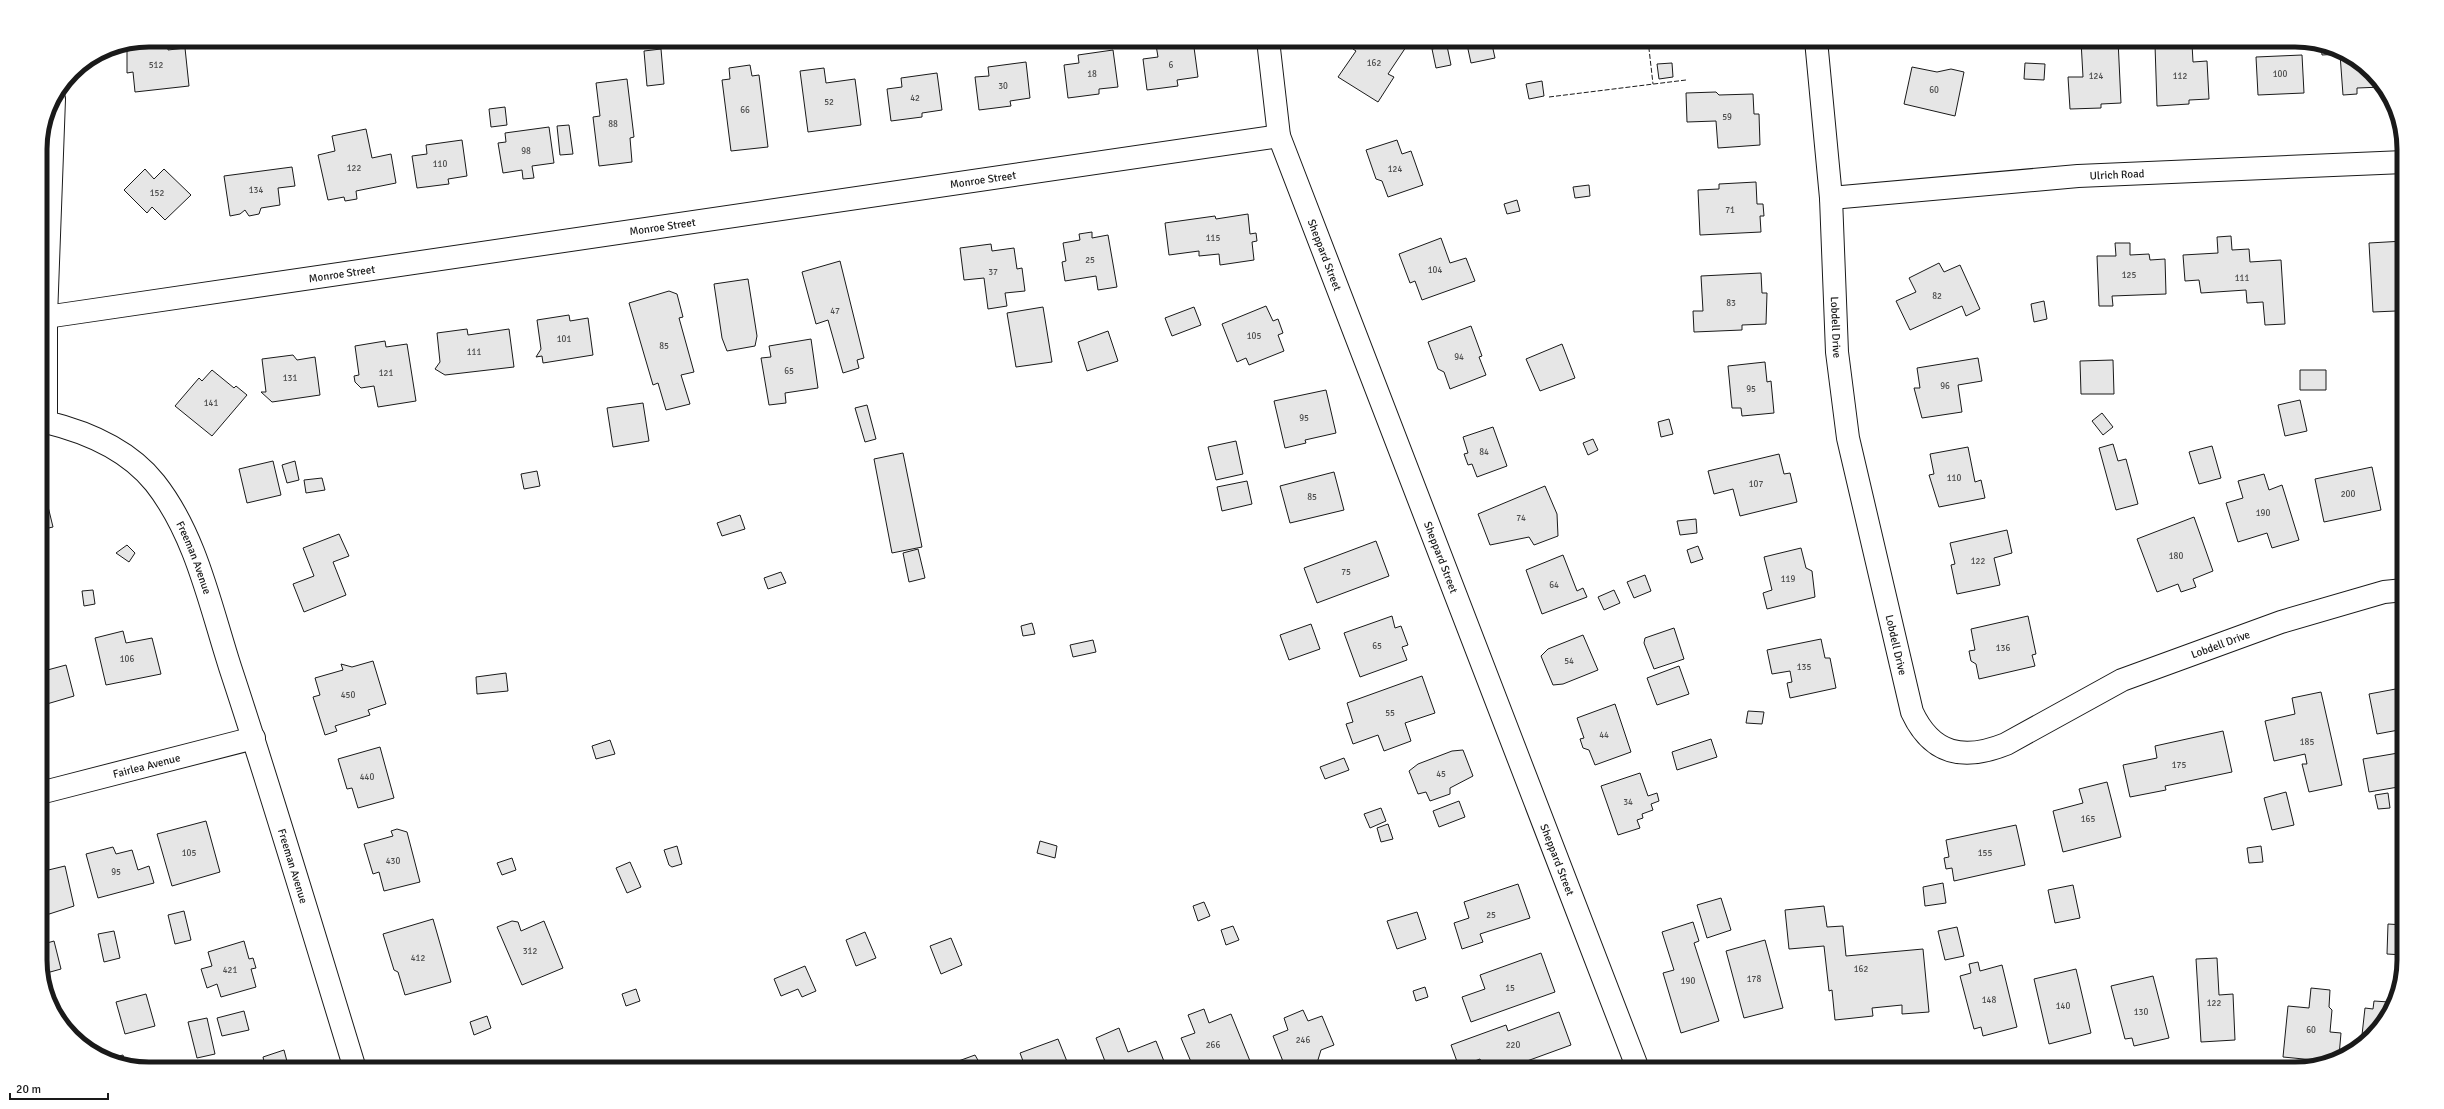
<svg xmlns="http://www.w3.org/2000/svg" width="2444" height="1109" viewBox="0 0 2444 1109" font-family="Signika,sans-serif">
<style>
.building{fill:#e6e6e6;stroke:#1a1a1a}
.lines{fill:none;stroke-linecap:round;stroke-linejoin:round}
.street-casing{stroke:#1a1a1a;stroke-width:24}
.street{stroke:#fff;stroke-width:22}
.fence{stroke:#1a1a1a;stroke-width:1;stroke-dasharray:5 2;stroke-linecap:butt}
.labels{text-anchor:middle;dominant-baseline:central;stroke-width:3;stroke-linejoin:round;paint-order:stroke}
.number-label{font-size:9px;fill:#4d4d4d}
.street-label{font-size:11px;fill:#1a1a1a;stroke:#fff}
.rim{fill:none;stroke:#1a1a1a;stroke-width:5}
</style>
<rect width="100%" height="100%" fill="#fff"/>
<path class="building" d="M148,40H167L168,50L185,48L189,86L135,92L133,72L127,73V44Z
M1193,40L1198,77L1177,80L1178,86L1147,90L1143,59L1158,57L1156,45Z
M1359,40L1365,42L1366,40H1402L1408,44L1388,74L1394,77L1378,102L1338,77L1356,51L1353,49Z
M1439,40H1465L1440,46Z
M1466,40H1491L1495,58L1471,63Z
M1893,40H1926V47L1893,48Z
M2118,40L2121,103L2101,104V108L2070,109L2068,77H2083L2081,41Z
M2192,44L2193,62L2207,61L2209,99L2189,100V104L2157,106L2155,45Z
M2321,45L2337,48L2383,87L2357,88V94L2343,95L2340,54L2322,55Z
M1447,46L1451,65L1436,68L1432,49Z
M661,49L664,84L647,86L644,51Z
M1113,50L1118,87L1099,89V94L1068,98L1064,65L1079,63L1078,55Z
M2302,55L2304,93L2258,95L2256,57Z
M1026,62L1030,98L1010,101L1011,106L979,110L975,77L989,76L988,67Z
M1672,63L1673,77L1659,79L1657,64Z
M2025,63L2045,64L2044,80L2024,79Z
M750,65L752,76L759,75L768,147L731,151L722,80L730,79L729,68Z
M1912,67L1937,72L1951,69L1964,72L1955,116L1904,104Z
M824,68L826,83L855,79L861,125L808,132L800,71Z
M937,73L942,110L922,113V117L891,121L887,89L902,87L901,78Z
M627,79L634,137L630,138L632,162L599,166L593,117L600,116L596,83Z
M1542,81L1544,96L1529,99L1526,84Z
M1716,92L1719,95L1753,94L1754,114H1759L1760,145L1718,148L1716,121L1687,122L1686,93Z
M505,107L507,125L491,127L489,109Z
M569,125L573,154L560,155L557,126Z
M549,127L554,163L532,166L534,178L523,179L522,170L503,173L498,143L506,142L505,133Z
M366,129L372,158L391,154L396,183L356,191L357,199L345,201L344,197L328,200L318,155L335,151L332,136Z
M462,140L467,176L448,179L449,184L417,188L412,156L427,154L426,145Z
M1397,140L1402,154L1411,151L1423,185L1388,197L1382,181L1376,179L1366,150Z
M292,167L295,186L278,188L280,205L261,208L259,214L249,216L245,210L240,214L230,216L224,176Z
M145,169L154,179L164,169L191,195L165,220L152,207L147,213L124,190Z
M1756,182L1757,204H1763L1764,216H1760L1761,232L1700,235L1698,190L1719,189V184Z
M1589,185L1590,196L1575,198L1573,187Z
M1517,200L1520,211L1507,214L1504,204Z
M1248,214L1250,234L1256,233L1257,241L1252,242L1254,260L1220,265L1219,254L1199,256V251L1169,255L1165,223L1215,216L1216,219Z
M1092,232V238L1108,235L1117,287L1098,290L1096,276L1065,281L1062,262L1066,261L1063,243L1080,240L1079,234Z
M2231,236L2232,250L2249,249L2250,262L2281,260L2285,324L2265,325L2263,302L2247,303L2246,290L2201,293L2199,280L2185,281L2183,255L2218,253L2217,237Z
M1441,238L1450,263L1466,258L1475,281L1422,300L1415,281L1410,283L1399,254Z
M2404,241V315L2396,311L2373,312L2369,243Z
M2115,243H2130V255L2149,254L2150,260L2165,259L2166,294L2112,296L2113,306H2099L2097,256H2116Z
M991,244L992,251L1014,248L1017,269L1022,268L1025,291L1005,293L1007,306L988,309L984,278L964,280L960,248Z
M840,261L864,358L857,360L859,368L843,373L828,320L816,324L802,272Z
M1939,263L1944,272L1960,265L1980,309L1966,316L1962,306L1910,330L1896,301L1916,292L1909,278Z
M1761,273L1762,293H1767L1766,324L1742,325V330L1694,332L1693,311H1703L1701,276Z
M748,279L757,336L755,346L727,351L722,338L714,284Z
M669,291L677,294L683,317L679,318L694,372L681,375L690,404L666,410L658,383L653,385L629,303Z
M2044,301L2047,319L2034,322L2031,304Z
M1266,306L1273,321L1278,319L1283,333L1278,335L1284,351L1249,365L1246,358L1237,362L1222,324Z
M1043,307L1052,362L1016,367L1007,313Z
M1194,307L1201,325L1172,336L1165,318Z
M569,315L570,321L588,318L593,355L543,363L542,356L536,357L541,349L537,320Z
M1471,326L1482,356L1479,357L1486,375L1450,389L1444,372L1438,369L1428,342Z
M467,329L468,335L509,329L514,367L445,375L435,369L440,362L437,333Z
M1108,331L1118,361L1087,371L1078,342Z
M811,339L818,388L785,393L786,403L769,405L761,358L771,357L769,346Z
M385,341L386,347L407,344L416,401L378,407L374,386L361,388L355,382L354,376L359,375L355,346Z
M1562,344L1575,378L1540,391L1526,359Z
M293,355L297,360L315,357L320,395L272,402L261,392H266L262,359Z
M1978,358L1982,381L1958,385L1962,412L1922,418L1914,388H1920L1917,368Z
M2113,360L2114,394H2081L2080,361Z
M1765,362L1767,382L1771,381L1774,413L1742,416L1741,408H1732L1728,366Z
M212,370L234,388L236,386L247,395L212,436L175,406L199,378L202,381Z
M2300,370H2326V390H2300Z
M1326,390L1336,433L1305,440L1306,443L1285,448L1274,401Z
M2300,400L2307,431L2285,436L2278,405Z
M643,403L649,441L613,447L607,408Z
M867,405L876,439L865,442L855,408Z
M2102,413L2113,427L2103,435L2092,421Z
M1669,419L1673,434L1661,437L1658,422Z
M1493,427L1507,466L1477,477L1472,464L1468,465L1464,454L1468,453L1463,437Z
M1593,439L1598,450L1588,455L1583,443Z
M1236,441L1243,474L1216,480L1208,447Z
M2113,444L2118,461L2126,459L2138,504L2116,510L2099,448Z
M2212,446L2221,478L2199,484L2189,452Z
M1968,447L1975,482L1981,480L1985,498L1939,507L1929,475L1934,474L1930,454Z
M903,453L922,547L892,553L874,459Z
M1779,454L1784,474L1790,473L1797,502L1740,516L1733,489L1714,494L1708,471Z
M273,461L281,495L247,503L239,469Z
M295,461L299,480L287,483L282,465Z
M2372,467L2381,510L2324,522L2315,479Z
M537,471L540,486L524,489L521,474Z
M1334,472L1344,510L1290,523L1280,486Z
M2264,474L2269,490L2282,485L2299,540L2272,548L2267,533L2238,542L2226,503L2243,498L2238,481Z
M322,478L325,490L306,493L304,480Z
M1247,481L1252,504L1222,511L1217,487Z
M1545,486L1557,514L1558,536L1534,545L1529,537L1490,545L1478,514Z
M44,490L53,527L40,530V491Z
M740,515L745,529L722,536L717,523Z
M2194,517L2213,571L2193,579L2196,587L2181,592L2178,584L2157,592L2137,539Z
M1696,519L1697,533L1680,535L1677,521Z
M2007,530L2012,553L1994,558L2000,585L1957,594L1951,565L1955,564L1950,543Z
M339,534L349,556L333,562L346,595L304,612L293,584L314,576L303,548Z
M1376,541L1389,576L1317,603L1304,568Z
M127,545L135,553L129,562L116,553Z
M1698,546L1703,559L1691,563L1687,550Z
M1801,548L1806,568L1812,571L1815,597L1767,609L1763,593L1772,590L1764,557Z
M918,549L925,578L909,582L903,553Z
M40,555L48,577L40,579Z
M1563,555L1577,591L1583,588L1587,597L1542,614L1526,570Z
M781,572L786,583L768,589L764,578Z
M1645,575L1651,591L1634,598L1627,582Z
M93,590L95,604L84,606L82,591Z
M1614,590L1620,603L1604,610L1598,597Z
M1392,616L1395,628L1401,626L1408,645L1402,647L1407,660L1360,677L1344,633Z
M2028,616L2036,654L2032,655L2035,666L1979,679L1976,664L1971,661L1969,651L1975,650L1971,629Z
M1032,623L1035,634L1023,636L1021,626Z
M1311,624L1320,649L1289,660L1280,635Z
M1674,628L1684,659L1654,669L1644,643L1645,638Z
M123,631L126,643L152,638L161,674L106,685L95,638Z
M1583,635L1598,670L1563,684L1553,685L1541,656L1548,649Z
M1821,639L1825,658H1830L1836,688L1790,698L1787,683L1792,682L1790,671L1772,674L1767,650Z
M1093,640L1096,652L1073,657L1070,645Z
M373,661L386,704L368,710L370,715L335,726L337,731L325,735L313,697L320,695L315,678L343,670L341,664L352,667Z
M66,665L74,696L40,706V672Z
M1679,666L1689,694L1657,705L1647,678Z
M2404,671V729L2377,734L2369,694L2401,688L2398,672Z
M506,673L508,691L477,694L476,677Z
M1422,676L1435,713L1405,723L1411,741L1384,751L1378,735L1353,744L1346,724L1353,722L1347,703Z
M2321,692L2342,785L2309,792L2302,764H2307L2305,754L2274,761L2265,721L2295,714L2292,698Z
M1615,704L1631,752L1595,765L1589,750L1583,748L1580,739L1584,738L1577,718Z
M1748,711L1764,712L1762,724L1746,723Z
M2223,731L2232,772L2165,786L2166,790L2130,797L2123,765L2157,758L2155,746Z
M1711,739L1717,757L1677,770L1672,752Z
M610,740L615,754L596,759L592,746Z
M380,747L394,798L358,808L352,788L347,789L338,759Z
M1463,750L1473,776L1450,788V794L1430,801L1426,792L1418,794L1409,771L1418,764L1452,751Z
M2404,752V786L2369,792L2363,759Z
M1344,758L1349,770L1325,779L1320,767Z
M1640,773L1648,796L1657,793L1659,801L1651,804L1653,810L1642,814L1643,818L1637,820L1640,828L1618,835L1601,786Z
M2107,782L2121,837L2063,852L2053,811L2083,803L2079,789Z
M2286,792L2294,825L2272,830L2264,798Z
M2388,793L2390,808L2378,809L2375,795Z
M1459,801L1465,817L1439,827L1433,811Z
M1381,808L1386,821L1370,828L1364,814Z
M206,821L220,872L172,886L157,834Z
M1388,824L1393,839L1381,842L1377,828Z
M2016,825L2025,865L1954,881L1952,868L1946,869L1944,858L1949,857L1946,840Z
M397,829L407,832L420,882L384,891L379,872L373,874L364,844L393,836L391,831Z
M1040,841L1057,846L1055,858L1037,853Z
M677,846L682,864L672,867L669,865L664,850Z
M2261,846L2263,862L2249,863L2247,848Z
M113,847L116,854L132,850L138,870L149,866L154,883L98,898L86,854Z
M512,858L516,870L502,875L497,863Z
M630,862L641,887L627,893L616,868Z
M65,866L74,906L40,917V872Z
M1943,883L1946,903L1925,906L1923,887Z
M1518,884L1530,918L1480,934L1483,942L1462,949L1454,923L1469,918L1464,902Z
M2073,885L2080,918L2055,923L2048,890Z
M1721,898L1731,930L1707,938L1697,905Z
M1204,902L1210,916L1198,921L1193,906Z
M1824,906L1827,927L1843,926L1846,956L1923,949L1929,1012L1902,1014V1005L1872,1008L1873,1016L1835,1020L1832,990L1829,991L1824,946L1789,949L1785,910Z
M184,911L191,940L175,944L168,915Z
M1417,912L1426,939L1397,949L1387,921Z
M433,919L451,982L405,995L398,972L394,970L383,934Z
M512,921L518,922L521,931L544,921L563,968L522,985L497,927Z
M1693,922L1699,941L1694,943L1719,1021L1681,1033L1663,973L1674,970L1662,932Z
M2388,924L2404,925V955L2387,954Z
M1233,926L1239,940L1226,945L1221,930Z
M1957,927L1964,956L1945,960L1938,931Z
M114,931L120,958L104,962L98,934Z
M865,932L876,958L856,966L846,940Z
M951,938L962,965L941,974L930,946Z
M1765,940L1783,1008L1744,1018L1726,951Z
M54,941L61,969L43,974L40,968V945Z
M244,941L249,959L253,958L256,968L251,969L256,987L221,997L217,984L207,988L201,969L212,966L208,952Z
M1541,953L1555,992L1471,1022L1462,997L1485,989L1480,975Z
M2217,958L2219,995L2233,994L2235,1040L2201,1042L2196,959Z
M1978,962L1980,971L2002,965L2017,1027L1983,1036L1981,1027L1974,1029L1960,976L1971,973L1969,964Z
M805,966L816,991L802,997L798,989L781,996L774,979Z
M2076,969L2091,1033L2049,1044L2034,979Z
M2153,976L2169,1038L2134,1046L2132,1038L2125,1039L2111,986Z
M1425,987L1428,997L1416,1001L1413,991Z
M2311,988L2330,990L2329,1007L2332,1010L2330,1032L2341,1033L2339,1056L2329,1055V1059L2324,1061L2283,1057L2288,1006L2309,1008Z
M636,989L640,1001L626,1006L622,994Z
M146,994L155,1026L125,1034L116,1002Z
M2374,1001L2389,1002L2390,1010L2361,1044L2365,1008L2373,1009Z
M1204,1009L1209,1023L1231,1014L1250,1061L1230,1069H1194L1181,1038L1195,1033L1188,1015Z
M1303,1010L1308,1021L1322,1016L1334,1045L1321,1050L1317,1063L1310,1066L1308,1062L1286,1069L1273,1036L1288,1030L1284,1018Z
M244,1011L249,1030L222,1036L217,1018Z
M1559,1012L1571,1045L1505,1069H1484L1480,1059L1459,1067L1451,1045L1506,1025L1508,1031Z
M487,1016L491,1028L474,1035L470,1022Z
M207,1018L215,1054L197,1058L188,1022Z
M1119,1028L1128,1052L1156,1041L1167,1069H1108L1096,1038Z
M1058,1039L1070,1069H1026L1020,1053Z
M284,1050L289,1069H256L265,1066L263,1057Z
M123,1055L126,1065L107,1061V1059Z
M975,1055L983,1069H942V1067Z
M816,1062L818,1069L825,1067V1069H797Z"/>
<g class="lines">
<g class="street-casing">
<g id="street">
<path id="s1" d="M1268,40L1279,136L1638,1069"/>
<path id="s2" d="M1816,40L1831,198L1837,352L1848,438L1912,712C1932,755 1964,761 2006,744L2122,680L2281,622L2384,592L2404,590"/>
<path id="s3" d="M54,99L46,317V422C87,432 128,449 155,483C196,535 210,605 230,667C274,800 314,935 355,1069"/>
<path id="s4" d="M1831,198L2078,176L2404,162"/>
<path id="s5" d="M46,317L1279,136"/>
<path id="s6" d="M40,793L254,738"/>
</g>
</g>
<use href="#street" class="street"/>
<path class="fence" d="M1648,40L1653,84
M1549,97L1686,80"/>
</g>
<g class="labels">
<g class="number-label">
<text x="1374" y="63">162</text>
<text x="156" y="65">512</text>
<text x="1171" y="65">6</text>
<text x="1092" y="74">18</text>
<text x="2280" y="74">100</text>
<text x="2096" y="76">124</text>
<text x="2180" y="76">112</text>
<text x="1003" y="86">30</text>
<text x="1934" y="90">60</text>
<text x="915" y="98">42</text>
<text x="829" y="102">52</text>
<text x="745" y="110">66</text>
<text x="1727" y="117">59</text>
<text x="613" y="124">88</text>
<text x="526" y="151">98</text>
<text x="440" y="164">110</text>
<text x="354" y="168">122</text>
<text x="1395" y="169">124</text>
<text x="256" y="190">134</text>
<text x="157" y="193">152</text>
<text x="1730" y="210">71</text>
<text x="1213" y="238">115</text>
<text x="1090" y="260">25</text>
<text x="1435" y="270">104</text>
<text x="993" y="272">37</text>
<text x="2129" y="275">125</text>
<text x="2242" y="278">111</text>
<text x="1937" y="296">82</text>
<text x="1731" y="303">83</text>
<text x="835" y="311">47</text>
<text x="1254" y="336">105</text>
<text x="564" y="339">101</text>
<text x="664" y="346">85</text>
<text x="474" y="352">111</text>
<text x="1459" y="357">94</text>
<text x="789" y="371">65</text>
<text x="386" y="373">121</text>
<text x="290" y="378">131</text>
<text x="1945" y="386">96</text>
<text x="1751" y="389">95</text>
<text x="211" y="403">141</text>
<text x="1304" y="418">95</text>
<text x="1484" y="452">84</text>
<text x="1954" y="478">110</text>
<text x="1756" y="484">107</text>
<text x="2348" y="494">200</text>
<text x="1312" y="497">85</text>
<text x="2263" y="513">190</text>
<text x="1521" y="518">74</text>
<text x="2176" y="556">180</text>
<text x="1978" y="561">122</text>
<text x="1346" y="572">75</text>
<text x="1788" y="579">119</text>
<text x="1554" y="585">64</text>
<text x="1377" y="646">65</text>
<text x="2003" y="648">136</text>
<text x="127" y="659">106</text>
<text x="1569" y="661">54</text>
<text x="1804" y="667">135</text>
<text x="348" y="695">450</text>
<text x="1390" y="713">55</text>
<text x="1604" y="735">44</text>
<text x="2307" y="742">185</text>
<text x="2179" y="765">175</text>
<text x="1441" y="774">45</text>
<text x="367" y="777">440</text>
<text x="1628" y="802">34</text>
<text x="2088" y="819">165</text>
<text x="189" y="853">105</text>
<text x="1985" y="853">155</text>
<text x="393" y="861">430</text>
<text x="116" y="872">95</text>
<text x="1491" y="915">25</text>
<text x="530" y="951">312</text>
<text x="418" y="958">412</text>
<text x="1861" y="969">162</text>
<text x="230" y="970">421</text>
<text x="1754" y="979">178</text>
<text x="1688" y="981">190</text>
<text x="1510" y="988">15</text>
<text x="1989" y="1000">148</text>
<text x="2214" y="1003">122</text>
<text x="2063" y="1006">140</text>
<text x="2141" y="1012">130</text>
<text x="2311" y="1030">60</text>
<text x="1303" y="1040">246</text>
<text x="1213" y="1045">266</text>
<text x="1513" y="1045">220</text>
</g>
<g class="street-label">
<text stroke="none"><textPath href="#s4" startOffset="287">Ulrich Road</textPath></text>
<text stroke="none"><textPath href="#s5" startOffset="947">Monroe Street</textPath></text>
<text stroke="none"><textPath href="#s5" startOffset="623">Monroe Street</textPath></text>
<text stroke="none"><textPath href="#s1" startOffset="224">Sheppard Street</textPath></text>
<text stroke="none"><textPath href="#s5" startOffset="299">Monroe Street</textPath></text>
<text stroke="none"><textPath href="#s2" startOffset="288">Lobdell Drive</textPath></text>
<text stroke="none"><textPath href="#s1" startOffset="548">Sheppard Street</textPath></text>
<text stroke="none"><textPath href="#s3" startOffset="535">Freeman Avenue</textPath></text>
<text stroke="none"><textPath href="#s2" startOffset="1031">Lobdell Drive</textPath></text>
<text stroke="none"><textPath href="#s2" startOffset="612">Lobdell Drive</textPath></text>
<text stroke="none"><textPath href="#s6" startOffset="110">Fairlea Avenue</textPath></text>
<text stroke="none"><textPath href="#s1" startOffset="872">Sheppard Street</textPath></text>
<text stroke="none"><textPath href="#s3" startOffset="859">Freeman Avenue</textPath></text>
</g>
</g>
<path d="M0 0H2444V1109H0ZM149 47H2295A102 102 0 0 1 2397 149V960A102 102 0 0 1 2295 1062H149A102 102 0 0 1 47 960V149A102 102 0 0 1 149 47Z" fill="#fff" fill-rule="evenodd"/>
<path class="rim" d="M149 47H2295A102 102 0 0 1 2397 149V960A102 102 0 0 1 2295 1062H149A102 102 0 0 1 47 960V149A102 102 0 0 1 149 47Z"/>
<path d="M10 1093v6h98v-6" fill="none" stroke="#1a1a1a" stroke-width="2"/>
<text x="16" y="1093" font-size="12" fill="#1a1a1a" stroke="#ffffff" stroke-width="3" paint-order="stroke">20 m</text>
</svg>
